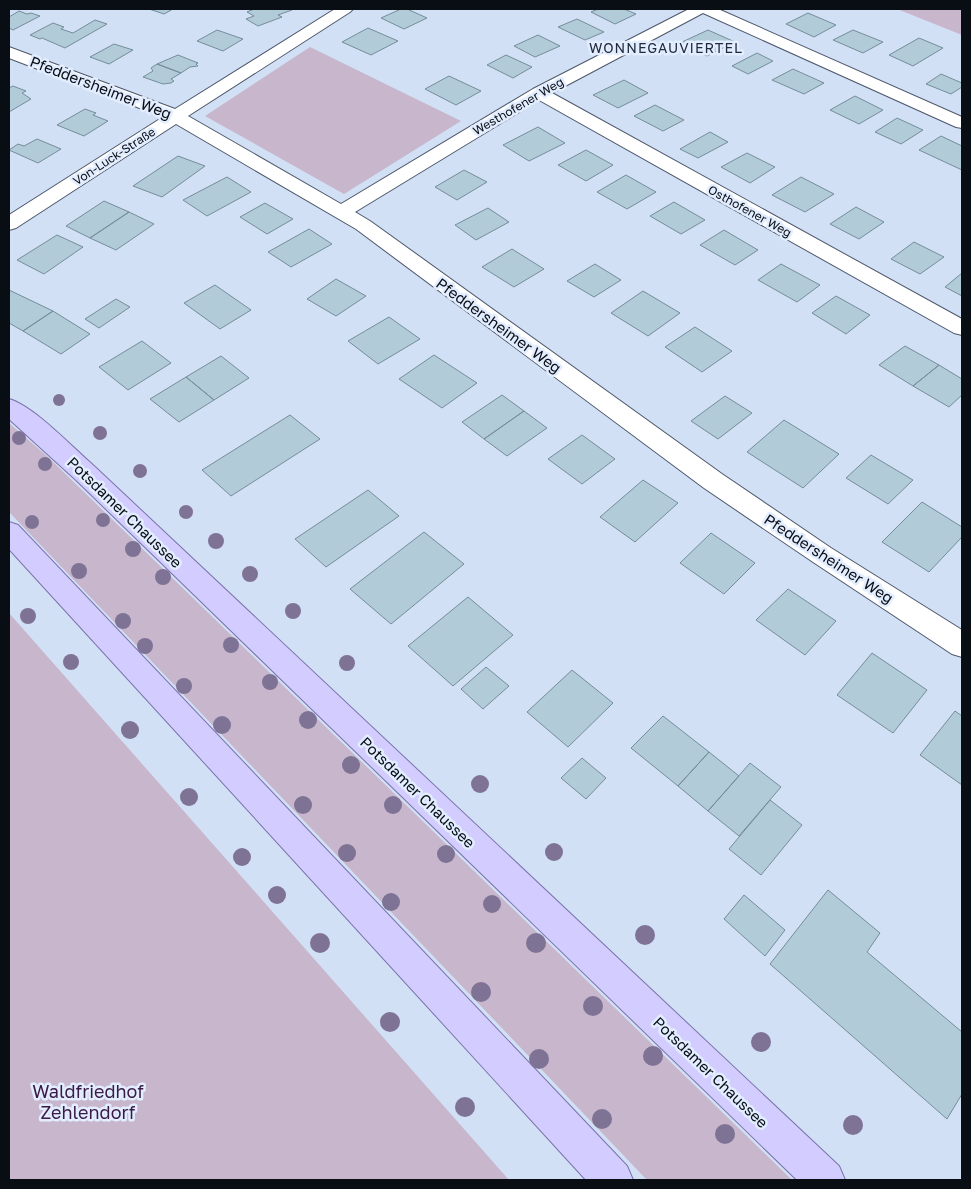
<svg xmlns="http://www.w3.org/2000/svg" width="971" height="1189" viewBox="0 0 971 1189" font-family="'Golos Text',sans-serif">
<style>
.green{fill:#c7b6cc}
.building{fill:#b1cbd9;stroke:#758d9a}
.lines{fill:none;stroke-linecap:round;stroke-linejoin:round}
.minor-casing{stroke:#4c576a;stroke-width:2}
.primary-casing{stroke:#7973ac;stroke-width:2}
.minor{fill:#fff;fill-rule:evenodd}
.primary{fill:#d3ccfe;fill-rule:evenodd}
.tree{fill:#7f7395}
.labels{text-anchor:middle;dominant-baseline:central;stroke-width:5;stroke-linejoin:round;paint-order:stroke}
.far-street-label{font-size:12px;fill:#090d14;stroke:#e2edff}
.far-neighbourhood-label{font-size:14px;letter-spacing:1px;fill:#212b3c;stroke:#e2edff}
.street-label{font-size:15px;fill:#090d14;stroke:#e2edff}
.near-park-label{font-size:18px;fill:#3b1945;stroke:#e2edff}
</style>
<rect width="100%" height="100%" fill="#d2e0f6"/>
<path class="green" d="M897,9H962V35Z
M310,47L461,121L344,194L205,116Z
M9,423L48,457L792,1180H647L9,512Z
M9,613L509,1180H9Z"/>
<path class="building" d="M149,9H173L164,14Z
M254,9H291L292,10L278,15L282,17L258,26L246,19L254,16L247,12Z
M401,9H407L427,18L404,29L381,18Z
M598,9H624L636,14L615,24L591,12Z
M19,11L27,14L31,13L40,16L13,30L9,28V17Z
M808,13L836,25L814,37L786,24Z
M577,19L604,32L585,40L558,27Z
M95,20L107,24L65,48L42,38L40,39L30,35L53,23L64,27L61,29L73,33Z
M368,28L398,41L371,55L342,42Z
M217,30L243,39L223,51L197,41Z
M708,30L735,42L707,56L680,43Z
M853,30L883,42L863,53L833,40Z
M538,35L560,46L535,57L514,46Z
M919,38L943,48L913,66L889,55Z
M114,44L133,50L109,64L90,57Z
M757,53L773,61L748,74L732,66Z
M178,55L198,63L196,64L198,66L190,67L181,73L157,64Z
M506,55L532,67L513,78L487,65Z
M157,64L181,73L171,79L174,81L171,83L163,84L143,77L153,71L151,68Z
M793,69L824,83L804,94L772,80Z
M941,74L962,83V87L951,94L926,84Z
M449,76L481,91L456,105L425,89Z
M624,80L648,93L618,108L593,95Z
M13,86L26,91L22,93L31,99L9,112V88Z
M855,96L883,110L859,124L830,110Z
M655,105L684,120L663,131L634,116Z
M85,109L96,113L93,115L108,121L84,136L57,125Z
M897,118L923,130L901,144L875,132Z
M538,127L565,143L529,161L503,145Z
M710,132L728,142L698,158L680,149Z
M941,136L962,146V170L919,150Z
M37,139L61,149L38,163L9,150L18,144L24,146Z
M586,150L613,165L586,181L558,165Z
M747,153L775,167L750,183L721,167Z
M178,156L205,166L162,197L133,186Z
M464,170L487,182L457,200L435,187Z
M626,175L656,192L627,209L597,192Z
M227,177L251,192L207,216L183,200Z
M801,177L834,194L805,212L772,195Z
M104,201L129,212L90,238L66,226Z
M674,202L705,220L681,234L650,216Z
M265,203L293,219L267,234L240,217Z
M856,207L884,222L859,239L830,224Z
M488,208L509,222L476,240L455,225Z
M129,212L154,224L116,250L90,238Z
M309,229L332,244L291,267L268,252Z
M724,230L758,250L735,265L700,245Z
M57,235L83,247L44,274L17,260Z
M914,242L944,257L920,274L891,259Z
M512,249L544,269L514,287L482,267Z
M595,264L621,280L594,297L567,281Z
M781,264L820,285L797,302L758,280Z
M962,273V296L945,287Z
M336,279L366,296L336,316L307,299Z
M215,285L251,310L220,329L184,303Z
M9,290L53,311L23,331L9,323Z
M643,291L680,313L648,336L611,313Z
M836,296L870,315L846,334L812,313Z
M116,299L130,307L99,328L85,319Z
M53,311L90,334L61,354L23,331Z
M389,317L420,339L378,364L348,341Z
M695,327L732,351L702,372L665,347Z
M142,341L171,363L128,390L99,367Z
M905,346L939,365L913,386L879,365Z
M434,355L477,383L442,408L399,379Z
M221,356L249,378L214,400L186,377Z
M939,365L962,379V395L949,407L913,386Z
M186,377L214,400L179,422L150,399Z
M502,395L524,411L484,439L462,422Z
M725,396L752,413L718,439L691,421Z
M524,411L547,428L507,456L484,439Z
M290,415L320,439L231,496L202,470Z
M784,420L839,454L803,488L747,452Z
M582,435L615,459L582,484L548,459Z
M871,455L913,480L888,504L846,478Z
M643,480L678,503L635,542L600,517Z
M368,490L399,516L326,567L295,539Z
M922,502L962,527V537L929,572L882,542Z
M424,532L464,564L391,624L350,589Z
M711,533L755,563L724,594L680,563Z
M788,589L836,621L805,655L756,620Z
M468,597L513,635L453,686L408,646Z
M872,653L927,690L893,733L837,695Z
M486,667L509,686L483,709L461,689Z
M572,670L613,703L568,747L527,712Z
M955,711L962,716V785L920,755Z
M663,716L709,752L678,786L631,748Z
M709,752L739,776L708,811L678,786Z
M582,758L606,778L586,799L561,778Z
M750,763L781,787L739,836L708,811Z
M770,800L802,825L761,875L729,849Z
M828,890L880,933L867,952L962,1032V1094L947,1119L770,964Z
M744,895L785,930L765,956L724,919Z"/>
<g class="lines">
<g class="minor-casing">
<path id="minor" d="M335,9H353L350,12L188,116L341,204L533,89L689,9H718L962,117V128L956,127L703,13L552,93L962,319V335L954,333L539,100L355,212L370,221L722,474L831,548L962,630V657L952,654L813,562L704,488L356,229L176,124L16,228L9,230V215L163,117L9,58V47L175,109Z"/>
</g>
<g class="primary-casing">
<path id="primary" d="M9,399C34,406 73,448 94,466L839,1166L845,1180H797L76,480L9,419Z
M9,522L18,525L627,1166L633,1180H586L9,549Z"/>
</g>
<use href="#minor" class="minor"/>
<use href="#primary" class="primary"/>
</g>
<g class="tree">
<circle cx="59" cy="400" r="6"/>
<circle cx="100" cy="433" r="7"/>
<circle cx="19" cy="438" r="7"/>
<circle cx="45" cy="464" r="7"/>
<circle cx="140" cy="471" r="7"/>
<circle cx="186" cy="512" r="7"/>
<circle cx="103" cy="520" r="7"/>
<circle cx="32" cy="522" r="7"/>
<circle cx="216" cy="541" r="8"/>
<circle cx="133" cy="549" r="8"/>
<circle cx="79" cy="571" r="8"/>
<circle cx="250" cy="574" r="8"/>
<circle cx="163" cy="577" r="8"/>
<circle cx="293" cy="611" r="8"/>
<circle cx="28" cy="616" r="8"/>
<circle cx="123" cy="621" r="8"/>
<circle cx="231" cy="645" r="8"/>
<circle cx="145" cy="646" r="8"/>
<circle cx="71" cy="662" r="8"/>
<circle cx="347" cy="663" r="8"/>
<circle cx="270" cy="682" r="8"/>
<circle cx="184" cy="686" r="8"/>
<circle cx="308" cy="720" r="9"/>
<circle cx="222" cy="725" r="9"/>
<circle cx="130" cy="730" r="9"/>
<circle cx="351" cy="765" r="9"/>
<circle cx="480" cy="784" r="9"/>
<circle cx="189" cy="797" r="9"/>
<circle cx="303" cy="805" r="9"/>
<circle cx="393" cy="805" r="9"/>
<circle cx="554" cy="852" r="9"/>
<circle cx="347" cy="853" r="9"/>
<circle cx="446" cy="854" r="9"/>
<circle cx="242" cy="857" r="9"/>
<circle cx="277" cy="895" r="9"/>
<circle cx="391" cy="902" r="9"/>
<circle cx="492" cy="904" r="9"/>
<circle cx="645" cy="935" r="10"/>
<circle cx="320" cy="943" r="10"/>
<circle cx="536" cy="943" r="10"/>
<circle cx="481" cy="992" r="10"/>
<circle cx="593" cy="1006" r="10"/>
<circle cx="390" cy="1022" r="10"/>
<circle cx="761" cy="1042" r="10"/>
<circle cx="653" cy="1056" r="10"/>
<circle cx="539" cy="1059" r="10"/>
<circle cx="465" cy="1107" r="10"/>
<circle cx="602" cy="1119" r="10"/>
<circle cx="853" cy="1125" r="10"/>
<circle cx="725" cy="1134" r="10"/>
</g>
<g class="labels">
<g class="far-street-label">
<text transform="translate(518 106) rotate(-30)">Westhofener Weg</text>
<text transform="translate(114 156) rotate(-33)">Von-Luck-Straße</text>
<text transform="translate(750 211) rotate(29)">Osthofener Weg</text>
</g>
<g class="far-neighbourhood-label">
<text x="666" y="47">WONNEGAUVIERTEL</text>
</g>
<g class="street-label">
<text transform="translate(101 87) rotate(21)">Pfeddersheimer Weg</text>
<text transform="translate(499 325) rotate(36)">Pfeddersheimer Weg</text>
<text transform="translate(125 512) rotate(44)">Potsdamer Chaussee</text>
<text transform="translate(829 558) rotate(33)">Pfeddersheimer Weg</text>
<text transform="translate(418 792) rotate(44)">Potsdamer Chaussee</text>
<text transform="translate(711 1072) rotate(44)">Potsdamer Chaussee</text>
</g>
<g class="near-park-label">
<text x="88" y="1091">Waldfriedhof<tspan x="88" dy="21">Zehlendorf</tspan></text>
</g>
</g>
<rect width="971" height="1189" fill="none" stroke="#090d14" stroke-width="20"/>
</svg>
